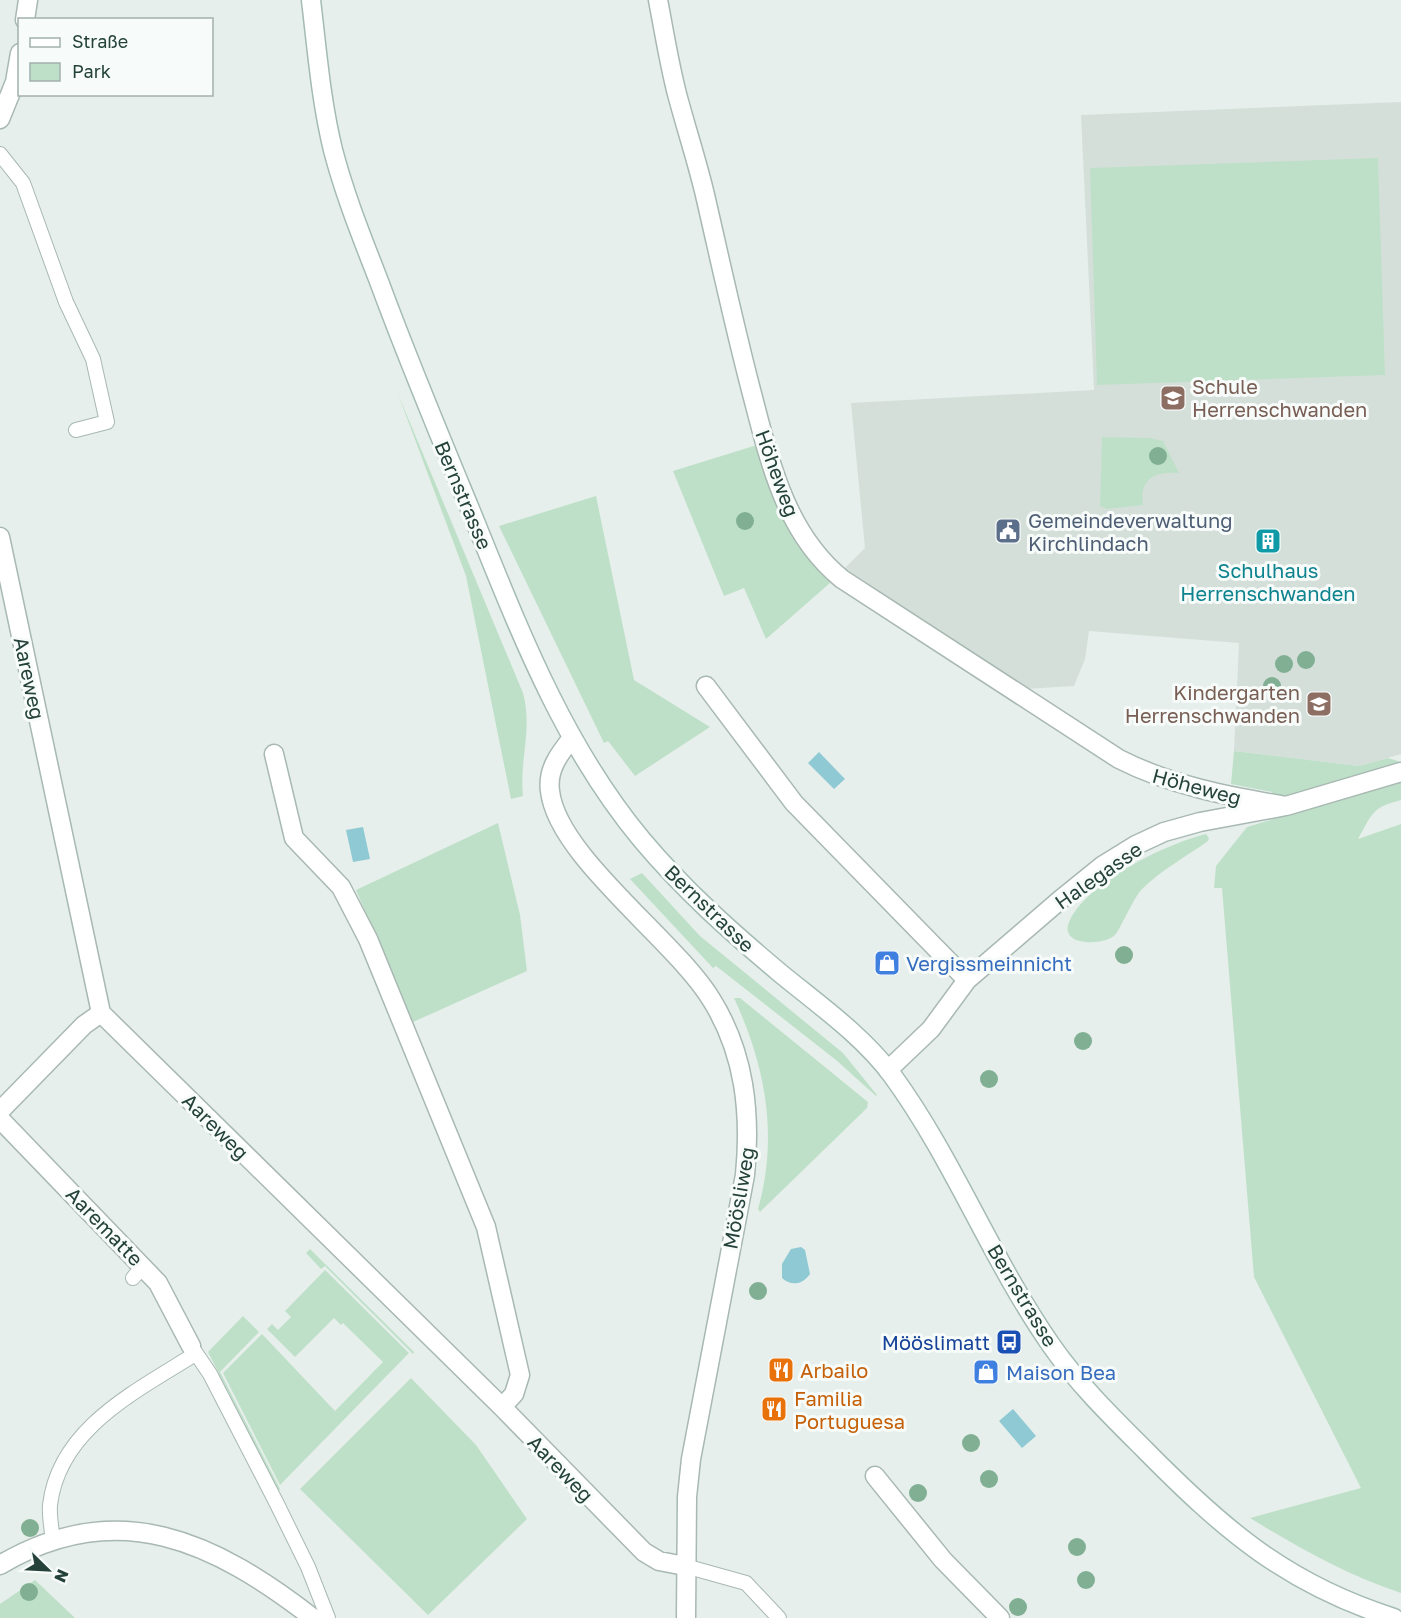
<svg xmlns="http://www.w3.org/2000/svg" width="1401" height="1618" viewBox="0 0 1401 1618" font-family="'Golos Text',sans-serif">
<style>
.built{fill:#d4dfda}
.green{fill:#bfe0c8}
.water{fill:#8ec9d4}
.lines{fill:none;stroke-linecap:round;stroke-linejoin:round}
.service-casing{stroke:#a8b8b2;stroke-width:16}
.minor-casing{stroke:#a8b8b2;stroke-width:21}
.tertiary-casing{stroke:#a8b8b2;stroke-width:21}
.secondary-casing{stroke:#a4bbb3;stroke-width:21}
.service{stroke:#fff;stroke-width:14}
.minor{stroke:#fff;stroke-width:18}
.tertiary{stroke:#fff;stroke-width:18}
.secondary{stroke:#fff;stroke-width:18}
.tree{fill:#80af93}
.labels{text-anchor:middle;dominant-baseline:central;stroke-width:6;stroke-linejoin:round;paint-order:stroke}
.education-label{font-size:20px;fill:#785e54;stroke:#f7fbf9;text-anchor:start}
.street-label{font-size:20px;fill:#24423a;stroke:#f7fbf9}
.service-label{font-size:20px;fill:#4e5e75;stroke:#f7fbf9;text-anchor:start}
.culture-label{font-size:20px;fill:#0d838f;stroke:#f7fbf9}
.shop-label{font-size:20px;fill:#366cbe;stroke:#f7fbf9;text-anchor:start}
.transit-label{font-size:20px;fill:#164399;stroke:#f7fbf9;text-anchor:end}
.food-label{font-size:20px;fill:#c56008;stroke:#f7fbf9;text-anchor:start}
</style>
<rect width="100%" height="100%" fill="#e6efeb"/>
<path class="built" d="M1401,102V754L1360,766L1234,751L1239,643L1089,631L1085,659L1074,686L1025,689L845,568L865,548L851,403L1094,390L1081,115Z"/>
<path class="green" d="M1378,158L1385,375L1097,385L1090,168Z
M398,394L523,693C533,730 519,760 523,796L511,799L466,576Z
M1102,437L1150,438L1163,441L1179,473C1156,471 1139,478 1143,505L1107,509L1100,506Z
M757,445C770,501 793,539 830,583L766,639L744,588L724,596L673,471Z
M596,496L634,680L710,727L635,776L608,741L604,743L499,526Z
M1234,751L1359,766L1388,758L1401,762V800C1371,808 1373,813 1358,839L1401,824V1593C1346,1575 1299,1548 1250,1518L1361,1488L1254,1277L1222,888H1214L1216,866L1247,827L1280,817L1272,792L1231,784Z
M498,823L520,915L527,971L413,1022L356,890Z
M1206,834L1209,838L1208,841C1187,856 1160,871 1142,889C1132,900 1120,931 1114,936C1101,946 1057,946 1070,920C1089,881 1166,844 1206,834Z
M642,873L700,936L843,1053L877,1095L876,1096L836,1060L716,966L713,968L630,879Z
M734,998H740L868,1102L867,1108L760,1212L758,1209C779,1135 765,1065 734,998Z
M310,1249L414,1352L413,1354L325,1266L321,1269L306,1253Z
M325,1270L409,1353L280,1485L223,1373L262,1334L335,1411L383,1362L343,1323L341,1325L334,1318L295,1357L267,1329L272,1324L278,1330L291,1317L285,1311Z
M243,1316L259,1332L220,1372L280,1489L278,1491L208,1352Z
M411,1378L476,1445L527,1519L428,1615L300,1489Z
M35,1580L75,1618H0V1604Z"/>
<path class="water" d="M819,752L845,779L834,789L808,763Z
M363,827L370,859L353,862L346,830Z
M801,1247L805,1250L810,1274C803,1284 792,1287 782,1278V1264L791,1249Z
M1013,1409L1036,1436L1022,1448L999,1421Z"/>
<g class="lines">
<g class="service-casing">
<path id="service" d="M0,154L23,183L66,302L93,359L107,422L76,430
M133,1278L143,1266
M191,1346L210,1374L276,1502L308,1567L328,1618
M53,1542C52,1530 49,1517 50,1505C59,1428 137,1391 195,1354
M685,1566L746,1583L779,1618"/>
</g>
<g class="minor-casing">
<path id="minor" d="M658,0C664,31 669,63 677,94C686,128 697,161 705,195C720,260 734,325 751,390C769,458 784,532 842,579L1119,759C1172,786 1228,796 1286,806
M25,20L28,0
M0,119L15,82L20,53
M0,537L101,1013L502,1407L644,1552L659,1561L685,1566
M706,686L794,803L967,980
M274,754L294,838L341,887L368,939L486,1227L520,1375L514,1394L502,1407
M888,1070L931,1029L967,980L1060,900L1102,866L1136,845L1164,832L1200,822L1286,806L1401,772
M0,1111L84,1025L101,1013
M0,1119L158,1283L191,1346
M875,1476L943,1560L1000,1618"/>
</g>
<g class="tertiary-casing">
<path id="tertiary" d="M572,738C559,754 547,770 550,791C557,856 675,940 711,999C745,1053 751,1113 745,1175L691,1459L687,1497L686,1618
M0,1565C118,1495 215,1542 313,1618"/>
</g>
<g class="secondary-casing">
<path id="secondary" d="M311,0C317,50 321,101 333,150C345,196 363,240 380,284C408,360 439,434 470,509C517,624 561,743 642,840C684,890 730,931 780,973C819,1005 862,1035 892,1075C954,1160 991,1259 1051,1345C1078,1384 1112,1417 1145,1450C1223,1529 1286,1584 1394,1618"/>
</g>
<use href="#service" class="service"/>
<use href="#minor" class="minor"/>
<use href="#tertiary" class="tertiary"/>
<use href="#secondary" class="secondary"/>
</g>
<g class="tree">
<circle cx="1158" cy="456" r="9"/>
<circle cx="745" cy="521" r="9"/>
<circle cx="1306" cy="660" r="9"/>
<circle cx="1284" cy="664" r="9"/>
<circle cx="1272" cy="686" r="9"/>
<circle cx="1124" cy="955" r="9"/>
<circle cx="1083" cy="1041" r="9"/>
<circle cx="989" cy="1079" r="9"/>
<circle cx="758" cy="1291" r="9"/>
<circle cx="971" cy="1443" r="9"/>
<circle cx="989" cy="1479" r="9"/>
<circle cx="918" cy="1493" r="9"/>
<circle cx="30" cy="1528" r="9"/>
<circle cx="1077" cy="1547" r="9"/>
<circle cx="1086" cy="1580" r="9"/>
<circle cx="29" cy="1592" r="9"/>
<circle cx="1018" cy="1607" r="9"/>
</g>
<defs>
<g id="school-square" transform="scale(1.35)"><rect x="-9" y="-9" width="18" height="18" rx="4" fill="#8d6e63" stroke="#f7fbf9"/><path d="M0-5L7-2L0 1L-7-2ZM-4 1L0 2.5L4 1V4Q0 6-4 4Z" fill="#fff"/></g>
<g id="civic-square" transform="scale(1.35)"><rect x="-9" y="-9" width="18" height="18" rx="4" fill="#5c6f8a" stroke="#f7fbf9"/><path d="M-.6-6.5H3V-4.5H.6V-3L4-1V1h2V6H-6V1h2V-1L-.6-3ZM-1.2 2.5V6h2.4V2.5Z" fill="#fff"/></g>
<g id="building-square" transform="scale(1.35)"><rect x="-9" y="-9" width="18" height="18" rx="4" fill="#0f9aa8" stroke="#f7fbf9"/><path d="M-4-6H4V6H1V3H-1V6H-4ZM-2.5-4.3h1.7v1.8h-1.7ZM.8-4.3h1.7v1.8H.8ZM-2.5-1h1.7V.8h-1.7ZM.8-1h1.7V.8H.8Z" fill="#fff"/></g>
<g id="shop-square" transform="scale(1.35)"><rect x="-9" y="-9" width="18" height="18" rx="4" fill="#3f7fe0" stroke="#f7fbf9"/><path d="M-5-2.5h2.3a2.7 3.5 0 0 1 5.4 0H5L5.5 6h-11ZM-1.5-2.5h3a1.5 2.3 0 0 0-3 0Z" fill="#fff"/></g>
<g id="bus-square" transform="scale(1.35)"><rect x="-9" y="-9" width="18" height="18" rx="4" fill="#1a4fb4" stroke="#f7fbf9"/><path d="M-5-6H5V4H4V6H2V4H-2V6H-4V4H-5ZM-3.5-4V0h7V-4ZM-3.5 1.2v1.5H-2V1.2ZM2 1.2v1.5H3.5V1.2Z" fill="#fff"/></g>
<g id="restaurant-square" transform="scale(1.35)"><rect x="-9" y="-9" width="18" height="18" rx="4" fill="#e8710a" stroke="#f7fbf9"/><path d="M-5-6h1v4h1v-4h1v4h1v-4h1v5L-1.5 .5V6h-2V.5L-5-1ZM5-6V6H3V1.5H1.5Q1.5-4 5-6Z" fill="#fff"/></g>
</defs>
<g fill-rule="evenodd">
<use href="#school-square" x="1173" y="398"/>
<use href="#civic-square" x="1008" y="531"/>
<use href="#building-square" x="1268" y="541"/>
<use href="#school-square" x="1319" y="704"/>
<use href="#shop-square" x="887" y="963"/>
<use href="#bus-square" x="1009" y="1342"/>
<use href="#restaurant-square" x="781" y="1370"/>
<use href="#shop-square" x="986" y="1372"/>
<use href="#restaurant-square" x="774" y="1409"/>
</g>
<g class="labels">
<g class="education-label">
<text x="1192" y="386">Schule<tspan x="1192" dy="23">Herrenschwanden</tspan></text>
<text x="1300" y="692" text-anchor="end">Kindergarten<tspan x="1300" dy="23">Herrenschwanden</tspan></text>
</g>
<g class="street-label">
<text transform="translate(778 473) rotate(70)">Höheweg</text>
<text transform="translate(464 495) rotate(67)">Bernstrasse</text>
<text transform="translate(30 678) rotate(78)">Aareweg</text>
<text transform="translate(1197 786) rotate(15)">Höheweg</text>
<text transform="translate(1098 875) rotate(-35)">Halegasse</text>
<text transform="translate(710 908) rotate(44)">Bernstrasse</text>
<text transform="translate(216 1126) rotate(45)">Aareweg</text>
<text transform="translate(738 1198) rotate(-80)">Möösliweg</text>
<text transform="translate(105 1226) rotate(46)">Aarematte</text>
<text transform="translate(1023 1295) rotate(59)">Bernstrasse</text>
<text transform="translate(561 1468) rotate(46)">Aareweg</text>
</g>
<g class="service-label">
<text x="1028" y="520">Gemeindeverwaltung<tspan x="1028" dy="23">Kirchlindach</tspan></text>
</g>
<g class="culture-label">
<text x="1268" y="570">Schulhaus<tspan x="1268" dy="23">Herrenschwanden</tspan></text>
</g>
<g class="shop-label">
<text x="906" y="963">Vergissmeinnicht</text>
<text x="1006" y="1372">Maison Bea</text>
</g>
<g class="transit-label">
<text x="990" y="1342">Mööslimatt</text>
</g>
<g class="food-label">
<text x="800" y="1370">Arbailo</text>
<text x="794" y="1398">Familia<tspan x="794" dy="23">Portuguesa</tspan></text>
</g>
</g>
<rect x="18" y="18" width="195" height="78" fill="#f7fbf9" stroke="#a3b1ad" stroke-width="1.5"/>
<rect x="30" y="38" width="30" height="9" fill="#ffffff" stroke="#a3b1ad" stroke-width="1.5"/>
<text x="72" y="48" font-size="18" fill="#24423a">Straße</text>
<rect x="30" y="63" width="30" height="18" fill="#bfe0c8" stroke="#a3b1ad" stroke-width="1.5"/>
<text x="72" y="78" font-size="18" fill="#24423a">Park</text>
<g transform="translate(48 1570) rotate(114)" stroke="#f7fbf9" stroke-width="4.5" paint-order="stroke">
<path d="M0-4.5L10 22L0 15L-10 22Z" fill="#24423a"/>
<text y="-9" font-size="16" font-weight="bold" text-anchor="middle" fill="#24423a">N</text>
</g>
</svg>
